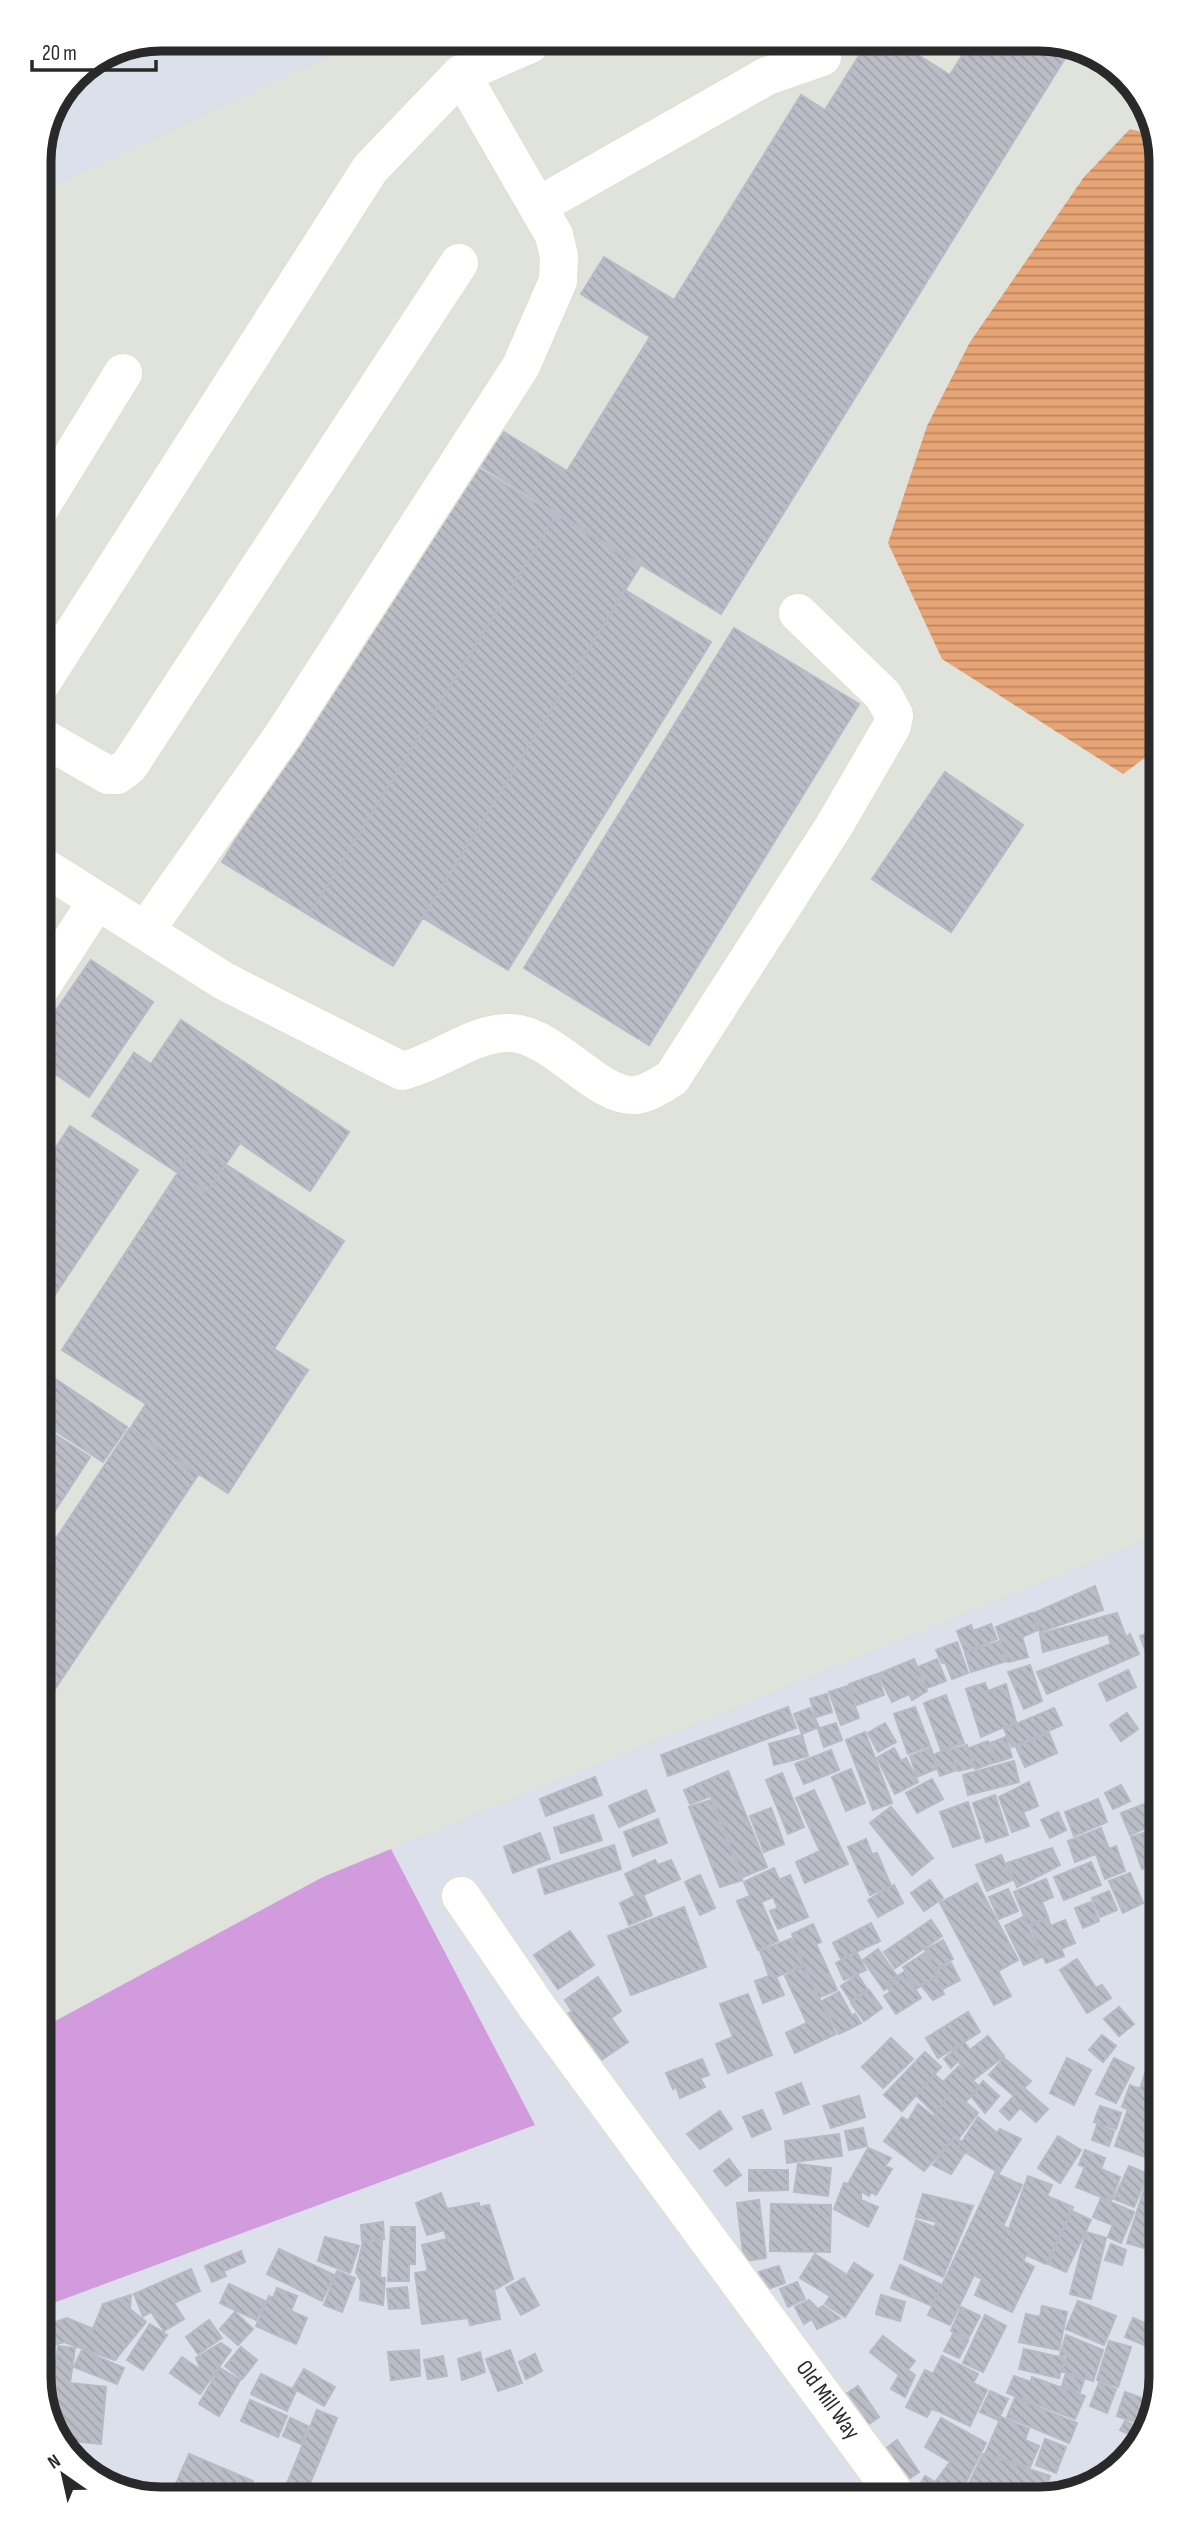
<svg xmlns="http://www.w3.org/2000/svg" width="1200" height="2538" viewBox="0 0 1200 2538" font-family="'Sofia Sans Condensed',sans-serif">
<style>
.industrial{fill:#e0e3dc}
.grass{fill:#d19bde}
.water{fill:url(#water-rules)}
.building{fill:url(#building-back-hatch);stroke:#b6b9c6;stroke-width:2}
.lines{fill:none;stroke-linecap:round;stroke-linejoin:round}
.minor-casing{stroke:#e1e0d1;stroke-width:41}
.minor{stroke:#fff;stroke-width:38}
.labels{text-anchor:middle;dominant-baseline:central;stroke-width:5;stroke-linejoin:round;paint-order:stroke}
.street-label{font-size:23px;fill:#292929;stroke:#fff}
.rim{fill:none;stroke:#292929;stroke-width:9}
</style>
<defs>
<pattern id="water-rules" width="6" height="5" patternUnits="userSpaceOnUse" patternTransform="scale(1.75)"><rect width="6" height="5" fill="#e7a475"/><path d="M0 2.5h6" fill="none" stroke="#bb8660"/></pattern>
<pattern id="building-back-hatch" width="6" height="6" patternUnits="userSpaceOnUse" patternTransform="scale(1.75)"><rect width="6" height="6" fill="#bbbdc6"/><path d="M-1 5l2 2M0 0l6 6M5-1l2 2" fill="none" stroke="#a1a2aa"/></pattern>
</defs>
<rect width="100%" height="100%" fill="#dce0eb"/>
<path class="industrial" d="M1048,39L1114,64L1155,121L1159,1534L323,1877L44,2027L39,193L352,45Z"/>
<path class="grass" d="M391,1849L535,2125L45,2306L44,2027L323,1877Z"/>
<path class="water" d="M1130,129L1155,135L1157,749L1123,774L942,659L888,543L927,426L970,342L1084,177Z"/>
<path class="building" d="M1040,39L1067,55L721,614L477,464L499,429L567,471L650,337L581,294L604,257L674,300L801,95L825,110L869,40H894L950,75L972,40Z
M470,463L556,515L309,915L222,862Z
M556,515L640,566L393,966L309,915Z
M625,590L711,642L508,970L423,918Z
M734,628L859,704L649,1045L524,968Z
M945,772L1023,825L951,932L872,879Z
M91,960L153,1002L89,1097L41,1064V1032Z
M181,1020L349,1132L310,1191L240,1143L207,1192L92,1116L134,1053L151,1064Z
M70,1126L138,1170L42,1314V1169Z
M196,1145L344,1241L274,1349L308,1370L228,1493L130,1429L146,1404L62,1350Z
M42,1370L127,1427L103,1462L42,1422Z
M42,1426L90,1457L43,1529Z
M129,1429L198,1475L43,1707V1558Z
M1095,1586L1103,1610L1040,1632L1034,1613Z
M1032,1613L1038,1630L1022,1637L1028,1657L1008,1662L996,1627Z
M1117,1613L1126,1637L1130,1634L1139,1654L1047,1694L1037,1672L1111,1644L1108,1634L1043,1652L1040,1634Z
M991,1624L997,1639L965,1652L957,1631L971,1625L973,1631Z
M1159,1629V1677L1156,1679L1140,1636Z
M1000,1641L1006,1661L971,1672L965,1653Z
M957,1642L968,1673L952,1679L945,1662L942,1663L936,1650Z
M914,1659L927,1691L912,1700L909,1694L892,1702L878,1674Z
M937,1659L946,1681L927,1688L918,1667Z
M1030,1665L1042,1701L1024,1709L1008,1672Z
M1128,1670L1136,1687L1107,1701L1099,1684Z
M877,1674L884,1695L857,1705L849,1684Z
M985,1683L988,1691L1006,1684L1016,1722L981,1737L966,1689Z
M848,1686L859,1718L841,1725L829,1692Z
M827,1694L832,1712L816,1717L810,1699Z
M946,1695L964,1743L941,1750L924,1703Z
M788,1707L796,1728L668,1776L661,1755Z
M915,1707L930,1746L908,1754L894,1714Z
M810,1708L819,1727L802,1734L794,1714Z
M1054,1708L1062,1725L1012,1747L1004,1729Z
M1160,1711V1764L1146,1730L1157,1725L1153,1714Z
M1127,1713L1138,1729L1121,1741L1110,1725Z
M836,1723L842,1740L824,1747L818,1729Z
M885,1723L896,1742L878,1752L868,1733Z
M865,1732L892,1803L873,1810L846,1740Z
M1049,1733L1057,1753L1025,1767L1016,1747Z
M802,1735L808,1756L774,1765L769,1744Z
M1006,1737L1012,1757L997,1762L990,1743Z
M988,1741L996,1762L975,1769L969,1748Z
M967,1745L974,1767L958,1771L950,1750Z
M894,1748L901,1761L906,1758L918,1782L895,1794L877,1758Z
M931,1748L936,1769L917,1777L910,1756Z
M950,1748L957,1770L940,1776L933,1755Z
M831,1750L839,1770L804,1784L795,1764Z
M1014,1761L1019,1782L968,1795L963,1775Z
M851,1769L865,1803L846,1811L832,1777Z
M728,1771L767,1867L743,1877L711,1796L690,1804L684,1790Z
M782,1773L804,1827L788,1834L766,1780Z
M595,1777L602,1795L546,1816L540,1799Z
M932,1779L943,1799L917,1813L906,1793Z
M1029,1782L1038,1806L1023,1812L1029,1826L1012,1832L999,1797Z
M1121,1785L1130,1801L1113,1809L1105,1793Z
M646,1790L655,1811L619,1827L609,1806Z
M814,1790L848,1864L805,1883L796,1862L820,1851L796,1798Z
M995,1795L1008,1835L986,1842L973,1803Z
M1098,1799L1107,1822L1074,1836L1065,1812Z
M711,1800L742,1880L720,1887L689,1807Z
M968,1802L980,1838L953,1847L940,1812Z
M1147,1803L1155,1824L1130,1835L1121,1813Z
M891,1807L933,1858L912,1875L870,1823Z
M771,1808L784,1844L764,1852L750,1816Z
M1058,1812L1066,1830L1050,1838L1041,1820Z
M593,1815L602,1840L561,1853L554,1828Z
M658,1819L667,1843L633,1856L624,1832Z
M1101,1828L1109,1849L1116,1846L1125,1871L1105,1879L1096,1854L1075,1862L1068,1841Z
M1157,1828L1160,1863L1142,1869L1131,1837Z
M540,1833L550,1859L513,1873L504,1847Z
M866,1839L872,1854L877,1853L891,1886L870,1895L848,1847Z
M614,1845L621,1869L545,1894L538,1870Z
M1052,1848L1060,1865L1017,1887L1007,1863Z
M1001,1855L1012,1880L987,1891L976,1865Z
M655,1860L658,1865L671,1860L680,1879L643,1895L652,1915L629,1925L620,1903L635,1896L625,1874Z
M1091,1862L1101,1885L1064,1900L1054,1877Z
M774,1868L779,1880L790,1875L808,1917L778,1929L770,1911L778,1908L773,1897L761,1902L778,1941L758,1950L737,1901L750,1896L744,1882Z
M1160,1869V1895L1158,1896L1149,1874Z
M1130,1873L1143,1903L1123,1913L1109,1881Z
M700,1875L715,1908L700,1915L685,1882Z
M1046,1879L1053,1897L1042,1902L1048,1917L1028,1925L1014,1892Z
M930,1880L943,1898L924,1911L911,1893Z
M977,1883L1018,1960L998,1971L1011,1996L994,2005L940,1903Z
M894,1885L903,1903L878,1917L868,1900Z
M1008,1889L1018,1911L999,1919L989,1897Z
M1109,1891L1117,1910L1100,1917L1092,1898Z
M1091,1902L1099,1921L1083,1928L1075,1908Z
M684,1907L706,1967L631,1995L608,1936Z
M1023,1917L1042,1957L1024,1965L1005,1926Z
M1048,1918L1051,1926L1065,1920L1075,1943L1061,1949L1064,1956L1046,1963L1030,1926Z
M931,1920L942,1936L895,1968L884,1952Z
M871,1923L880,1941L841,1959L833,1943Z
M813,1924L821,1942L816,1944L837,1990L818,1998L792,1934Z
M570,1931L594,1965L558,1989L534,1955Z
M793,1938L803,1965L776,1977L784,1995L763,2003L755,1981L769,1976L760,1951Z
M943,1940L953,1959L935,1969L925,1950Z
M878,1949L899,1979L884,1990L863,1960Z
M857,1953L866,1970L844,1980L836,1963Z
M925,1953L938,1976L916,1989L903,1967Z
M1077,1959L1096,1988L1102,1985L1111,1998L1087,2013L1060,1970Z
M951,1963L960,1980L943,1989L934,1971Z
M804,1966L836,2034L795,2053L786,2033L807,2023L785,1976Z
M904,1972L921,1998L896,2014L884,1996L890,1992L885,1984Z
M858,1975L867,1989L851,2001L841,1986Z
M598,1977L621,2011L611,2018L628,2042L598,2062L566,2015L572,2011L565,2000Z
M936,1977L944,1994L933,2000L921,1985Z
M869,1990L882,2008L864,2021L851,2003Z
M839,1992L852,2016L855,2014L861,2023L839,2034L822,2001Z
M748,1994L772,2055L728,2073L716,2044L733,2037L720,2004Z
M1119,2007L1134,2024L1119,2036L1104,2019Z
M968,2012L980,2032L938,2058L926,2038Z
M1102,2035L1116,2046L1103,2062L1089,2050Z
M988,2036L1004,2056L973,2080L958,2061L951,2068L944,2059L964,2042L970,2050Z
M891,2038L913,2059L883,2088L862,2067Z
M925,2052L941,2067L902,2111L884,2095Z
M1004,2058L1031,2081L1024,2088L1048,2109L1036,2122L1020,2108L1009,2120L1000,2111L1014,2096L989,2075Z
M1067,2058L1091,2070L1074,2105L1050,2093Z
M1114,2058L1134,2068L1116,2103L1096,2094Z
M702,2059L709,2075L700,2078L705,2087L680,2098L676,2086L673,2089L666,2073Z
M1148,2064L1161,2068V2127L1150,2159L1115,2146L1128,2109L1122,2107L1130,2085L1140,2089Z
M959,2066L980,2088L965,2102L944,2081Z
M935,2075L952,2090L935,2114L916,2095Z
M983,2081L999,2096L985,2113L971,2096Z
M801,2083L809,2104L784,2114L776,2093Z
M952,2090L978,2113L959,2138L933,2117Z
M859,2096L865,2117L831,2128L823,2106Z
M918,2104L956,2135L924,2171L884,2141L902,2117L908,2121Z
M1100,2106L1121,2113L1116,2129L1094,2122Z
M762,2110L771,2129L752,2137L743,2117Z
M720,2111L732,2129L700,2149L687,2134Z
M978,2117L997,2133L1000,2129L1021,2139L999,2173L958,2148Z
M1097,2125L1114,2131L1109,2146L1092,2140Z
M863,2128L867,2146L849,2150L845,2131Z
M839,2134L842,2156L787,2163L785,2141Z
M1058,2136L1081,2150L1060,2183L1038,2168Z
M1161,2136V2253L1127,2243Z
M954,2138L962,2142L958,2148L965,2152L951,2174L933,2165Z
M868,2148L891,2158L885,2166L892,2169L876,2195L871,2192L869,2196L861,2191V2200L878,2207L868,2227L834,2209L844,2183L848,2184Z
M1085,2150L1105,2158L1101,2169L1120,2177L1111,2201L1076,2187L1085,2167L1079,2165Z
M729,2159L741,2175L726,2186L714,2171Z
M798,2164L831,2168L828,2196L794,2192Z
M1129,2166L1148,2174L1134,2207L1114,2199Z
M749,2170H788V2190L749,2191Z
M995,2173L1022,2185L1003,2226L1009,2229L1028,2176L1052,2185L1047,2196L1073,2207L1046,2264L1026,2255L1023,2261L1034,2267L1012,2312L975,2295L982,2279L974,2275L950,2325L928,2315Z
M441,2193L447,2209L479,2203V2207L489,2205L513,2279L494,2290L500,2319L470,2325L468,2318L422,2324L415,2273L428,2271L422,2245L447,2239L444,2230L427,2235L416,2203Z
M923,2194L973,2206L943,2277L904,2259L916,2220L934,2227L937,2222L916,2217Z
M1101,2198L1134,2212L1121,2243L1108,2237L1113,2225L1093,2217Z
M759,2200L766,2258L744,2261L737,2203Z
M771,2204L831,2205L830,2252L770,2251Z
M1072,2211L1091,2220L1066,2272L1048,2264Z
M383,2222L384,2239L362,2241L361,2225Z
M391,2227H415V2264H409V2281H388Z
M1086,2232L1106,2238L1091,2299L1070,2294Z
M325,2237L359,2246L350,2273L318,2261Z
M382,2241L380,2278H385L383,2305L360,2300L361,2281L356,2272L363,2242Z
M1111,2244L1126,2250L1122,2265L1105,2260Z
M279,2249L334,2275L322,2301L267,2274Z
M241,2251L245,2262L224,2271L226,2276L212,2282L205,2266Z
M815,2254L847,2275L854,2263L873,2275L845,2317L825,2304L830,2296L800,2278Z
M1157,2256L1161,2258V2284L1149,2281Z
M900,2265L942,2285L932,2306L891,2288Z
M779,2266L785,2283L765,2290L759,2272Z
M191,2269L200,2291L174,2303L184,2319L164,2331L151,2312L143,2316L134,2294Z
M337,2271L355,2278L342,2312L324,2305Z
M524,2278L539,2305L521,2315L506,2288Z
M797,2282L805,2299L788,2307L780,2289Z
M229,2284L265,2301L256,2320L220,2303Z
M407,2287L409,2308L389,2309L387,2289Z
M277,2288L297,2296L291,2311L307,2318L296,2344L256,2326L269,2296L273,2298Z
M131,2295L130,2309L146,2322L115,2360L64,2342L50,2346L45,2326L67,2318L93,2329L103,2304Z
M881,2295L905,2302L900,2321L876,2314Z
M809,2300L818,2309L823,2306L840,2318L817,2329L812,2319L804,2324L795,2307Z
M1078,2301L1116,2316L1104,2345L1066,2329Z
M1042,2306L1067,2312L1059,2350L1019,2342L1026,2314L1040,2317Z
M961,2307L980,2316L968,2339L951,2331Z
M235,2312L253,2329L238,2345L220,2329Z
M985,2315L1006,2326L983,2372L963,2363Z
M1133,2318L1161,2330V2352L1125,2337Z
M209,2320L222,2338L198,2354L186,2337Z
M150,2324L167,2335L143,2370L127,2360Z
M953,2334L968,2341L959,2358L944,2351Z
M1066,2335L1103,2350L1093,2381L1062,2371L1067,2356L1060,2355Z
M883,2336L915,2361L908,2370L915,2375L905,2397L891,2389L899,2375L870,2352Z
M1109,2341L1131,2347L1118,2387L1097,2380Z
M221,2343L231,2350L200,2394L170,2373L182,2357L202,2371L196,2358Z
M58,2346L75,2348L70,2383L106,2387L101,2444L62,2440L49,2422Z
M241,2347L257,2360L242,2379L225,2366Z
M1024,2349L1064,2358L1059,2378L1019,2369Z
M82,2350L124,2368L117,2384L74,2367Z
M419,2350L420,2376L391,2380L388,2352Z
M510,2350L522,2383L498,2391L486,2359Z
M45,2352L52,2353L48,2403L45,2402Z
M480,2352L485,2372L462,2380L458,2359Z
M535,2354L542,2371L526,2379L519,2362Z
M443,2356L447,2376L428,2379L424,2360Z
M942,2356L978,2374L973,2383L987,2390L970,2426L938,2411L931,2409L927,2417L906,2407L925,2370L933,2374Z
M220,2368L240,2380L219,2416L199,2404Z
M304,2369L335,2387L324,2406L293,2388Z
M1066,2373L1084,2380L1080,2392L1062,2386Z
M261,2374L296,2391L287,2411L251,2394Z
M1014,2376L1031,2382L1032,2377L1085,2396L1075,2419L1007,2393Z
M1099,2383L1116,2389L1107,2413L1090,2406Z
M858,2386L879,2417L866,2426L845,2395Z
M990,2391L1008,2399L998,2420L980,2412Z
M1125,2392L1153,2402L1145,2425L1117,2416Z
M1015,2398L1077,2423L1069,2443L1007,2417Z
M250,2400L287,2416L278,2437L241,2421Z
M317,2410L337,2418L304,2498H281Z
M1001,2417L1029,2429L1025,2440L1039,2446L1030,2467L985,2454Z
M290,2418L308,2426L301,2444L283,2436Z
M941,2418L986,2443L960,2494H915L925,2476L935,2482L950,2462L925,2447Z
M1125,2421L1144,2430L1139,2439L1120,2430Z
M1045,2439L1066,2447L1056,2473L1036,2465Z
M897,2440L919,2472L906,2481L884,2450Z
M189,2454L253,2481L245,2499H169Z
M983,2454L1050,2476L1045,2493L964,2494Z"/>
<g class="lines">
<g class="minor-casing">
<path id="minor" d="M538,206L767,76L822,57
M40,508L123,373
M40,685L370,169L461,74L530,44
M40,736L108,775H117L129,766L459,263
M41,865L224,981L402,1071C440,1062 475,1031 511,1033C554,1035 596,1096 633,1095C647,1095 660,1085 672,1078L834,826L892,726L894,715L883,695L798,613
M145,931L283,735L521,366L558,281L559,256L554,235L461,74
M41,987L97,901
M461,1896L537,2007L895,2494"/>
</g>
<use href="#minor" class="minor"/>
</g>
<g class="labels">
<g class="street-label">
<text transform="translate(828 2400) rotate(54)">Old Mill Way</text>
</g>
</g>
<path d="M0 0H1200V2538H0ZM161 51H1039A110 110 0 0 1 1149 161V2377A110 110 0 0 1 1039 2487H161A110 110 0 0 1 51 2377V161A110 110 0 0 1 161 51Z" fill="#fff" fill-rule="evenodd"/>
<path class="rim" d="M161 51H1039A110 110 0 0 1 1149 161V2377A110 110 0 0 1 1039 2487H161A110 110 0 0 1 51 2377V161A110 110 0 0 1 161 51Z"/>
<g transform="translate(63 2475) rotate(326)" stroke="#ffffff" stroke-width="5" paint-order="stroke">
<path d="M0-5L12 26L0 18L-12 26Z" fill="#292929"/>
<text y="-10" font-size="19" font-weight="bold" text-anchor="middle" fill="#292929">N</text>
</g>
<path d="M32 60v10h124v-10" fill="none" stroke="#292929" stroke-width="3.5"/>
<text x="42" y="60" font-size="21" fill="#292929" stroke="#ffffff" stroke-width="5" paint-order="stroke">20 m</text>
</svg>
